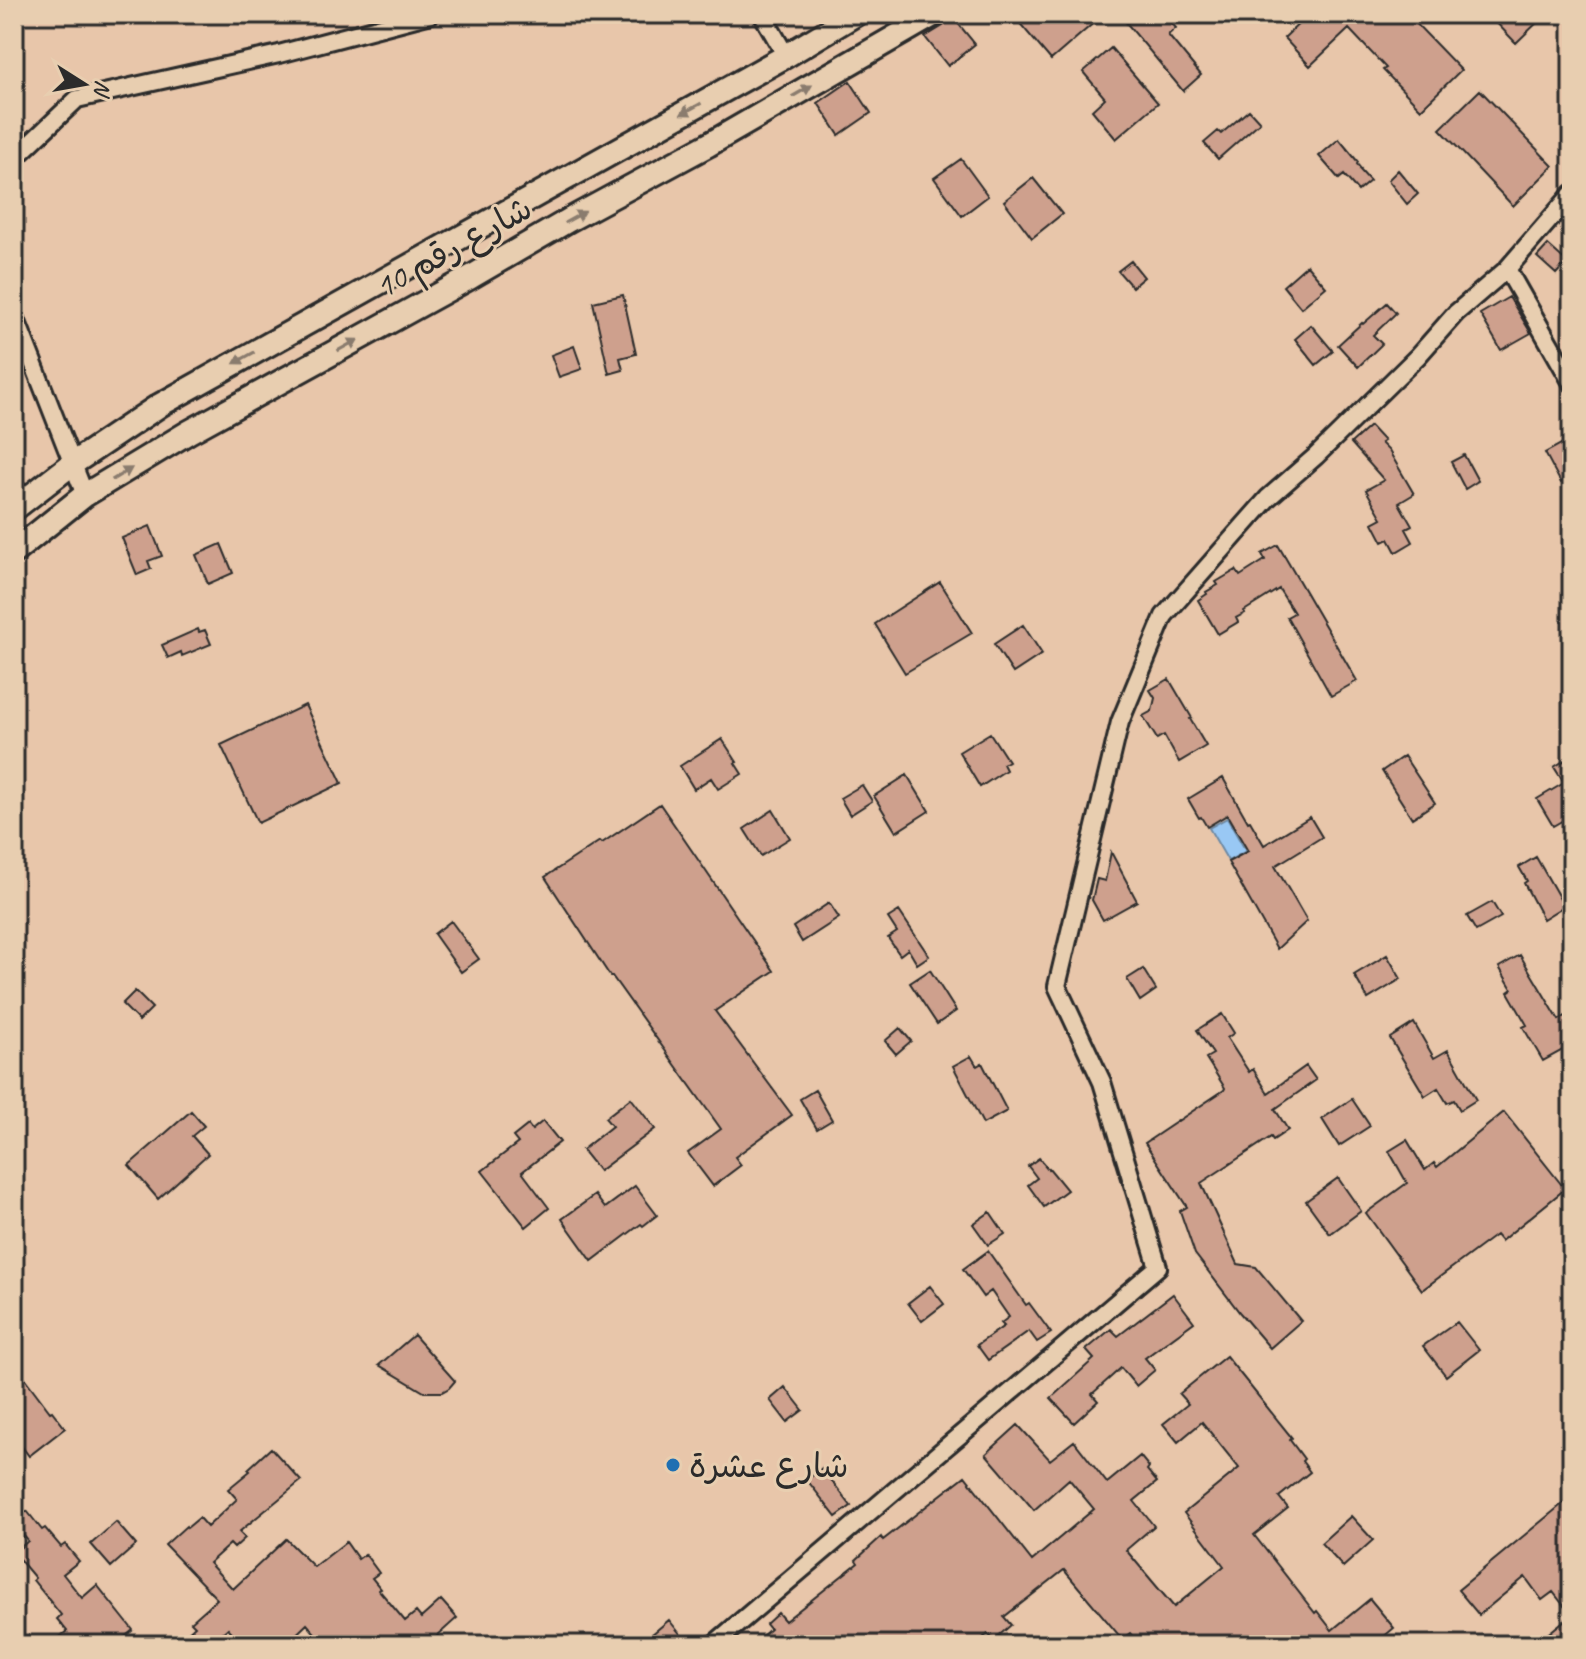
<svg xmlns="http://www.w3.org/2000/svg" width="1586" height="1659" viewBox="0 0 1586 1659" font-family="Caveat,'Playpen Sans Arabic',sans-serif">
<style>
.water{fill:#99c8f4;stroke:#6d89a4;stroke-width:2}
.building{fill:#cea08d;stroke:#2b2b2b;stroke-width:2}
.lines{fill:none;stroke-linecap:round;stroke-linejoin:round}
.street-casing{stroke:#2b2b2b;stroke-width:22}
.secondary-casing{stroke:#2b2b2b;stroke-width:28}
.street{stroke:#e8ceb0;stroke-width:16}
.secondary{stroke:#e8ceb0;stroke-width:22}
.oneway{fill:#8a7c6e}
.poi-dot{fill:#1f6fb2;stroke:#e8ceb0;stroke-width:3}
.labels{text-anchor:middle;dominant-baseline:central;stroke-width:6;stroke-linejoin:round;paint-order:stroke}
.street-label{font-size:34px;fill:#2b2b2b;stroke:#e8ceb0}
.poi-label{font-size:34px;fill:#2b2b2b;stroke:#e8ceb0;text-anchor:start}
</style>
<rect width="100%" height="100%" fill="#e8c6aa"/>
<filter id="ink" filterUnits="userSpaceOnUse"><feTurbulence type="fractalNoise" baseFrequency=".0125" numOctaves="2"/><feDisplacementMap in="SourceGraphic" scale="16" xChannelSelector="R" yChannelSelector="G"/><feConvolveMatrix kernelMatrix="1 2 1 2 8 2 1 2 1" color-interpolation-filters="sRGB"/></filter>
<g filter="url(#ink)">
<path class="water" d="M1227,818L1246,851L1228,861L1209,828Z"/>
<path class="building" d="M1012,14H1104L1051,60Z
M1119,14H1164L1176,28L1168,35L1201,75L1183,91Z
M1309,14H1407L1461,70L1421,109L1383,70L1386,68L1349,29L1310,66L1284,38Z
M1488,14H1546L1516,43Z
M952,16L975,44L948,66L925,37L943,26Z
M1111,48L1158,103L1116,139L1092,110L1105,98L1083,72Z
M850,81L871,113L839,135L818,103Z
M1480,90L1553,166L1513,206L1440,129Z
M1249,110L1260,122L1218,159L1204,143L1218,131L1221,134Z
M1339,139L1358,162L1357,164L1361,169L1360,170L1370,181L1358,191L1344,175L1339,179L1319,156Z
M961,159L988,196L962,216L934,178Z
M1398,170L1418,194L1407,204L1388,180Z
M1033,178L1062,214L1032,238L1004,201Z
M1548,245L1567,262L1556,274L1537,257Z
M1131,261L1144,277L1132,287L1118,271Z
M1307,265L1326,287L1301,308L1283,286Z
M623,295L636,354L620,358L623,370L609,374L593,302Z
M1509,297L1531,333L1501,350L1480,314Z
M1387,303L1396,313L1373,335L1382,344L1358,367L1338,345L1362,323L1363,324Z
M1311,325L1333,351L1316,365L1295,339Z
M574,346L582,369L559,377L551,355Z
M1370,426L1384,441L1381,443L1389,451L1414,494L1399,503L1412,526L1406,529L1413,542L1396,552L1389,539L1383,542L1373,523L1382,518L1366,490L1384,480L1351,443Z
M1572,438V477L1561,483L1545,453Z
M1464,455L1478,481L1465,489L1451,462Z
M150,526L162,556L148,561L151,569L137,575L122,538Z
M221,544L233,573L208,584L196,555Z
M1278,545L1357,681L1331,696L1287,617L1294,613L1279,589L1244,611L1245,613L1236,618L1238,622L1218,634L1198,600L1207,594L1206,592L1218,585L1216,582L1236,570L1240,576L1265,560L1262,554Z
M940,582L972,633L905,673L875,624Z
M1023,625L1042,654L1013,673L994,644Z
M198,629L199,632L205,630L211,644L182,656L181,652L168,658L162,645Z
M1169,679L1192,718L1190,719L1206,746L1179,762L1164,735L1157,739L1143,716L1152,711L1155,698L1150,690Z
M305,705L342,783L258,823L221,745Z
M990,733L1008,761L1003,764L1006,770L980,787L959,752Z
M722,739L737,762L735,763L742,774L718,789L711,778L694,789L680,766Z
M1404,756L1435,803L1412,818L1382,771Z
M1567,759L1572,768V815L1553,826L1537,799L1564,783L1554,767Z
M907,775L929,811L896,832L874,796Z
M1223,778L1248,822L1250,821L1264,845L1310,817L1322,837L1275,866L1307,921L1277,949L1228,862L1248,851L1227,815L1207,827L1201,817L1199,818L1188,799Z
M862,785L872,801L850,815L840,798Z
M660,804L774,971L715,1011L792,1115L735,1157L741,1165L713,1186L688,1153L721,1129L612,976H610L545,877L600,841L602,843Z
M773,810L790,838L761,856L744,829Z
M1111,852L1137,901L1103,920L1092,900L1097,879L1105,881Z
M1536,857L1564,906L1543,919L1524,883L1527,881L1519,867Z
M1492,902L1501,917L1476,931L1467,916Z
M829,903L839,918L802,942L793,927Z
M899,911L929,956L917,964L908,949L900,955L888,938L897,932L888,918Z
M451,921L479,959L461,972L434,934Z
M1387,955L1401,979L1368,999L1354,975Z
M1520,955L1559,1020L1572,1012V1045L1543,1061L1523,1027L1527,1025L1508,992L1512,989L1499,967Z
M1143,969L1156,990L1140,1001L1127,979Z
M930,970L956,1011L937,1024L910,983Z
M135,991L152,1008L139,1021L122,1004Z
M1222,1014L1234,1033L1227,1038L1249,1072L1253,1069L1268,1093L1306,1066L1316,1080L1275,1109L1288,1130L1273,1140L1271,1137L1201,1183L1238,1264L1256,1267L1301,1321L1270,1348L1240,1313L1195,1254L1180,1211L1187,1207L1145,1143L1224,1090L1225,1088L1206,1058L1213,1054L1197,1030Z
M1414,1023L1434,1058L1448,1050L1476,1100L1460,1110L1454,1100L1447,1103L1438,1088L1425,1096L1390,1038Z
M900,1028L911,1041L896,1054L885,1041Z
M971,1056L977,1066L982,1063L1007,1111L983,1124L953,1066Z
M815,1090L832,1120L817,1129L800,1099Z
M631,1098L655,1129L599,1171L582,1150L612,1126L605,1118Z
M1352,1099L1370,1126L1339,1146L1322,1119Z
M191,1111L204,1126L192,1136L208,1154L158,1199L129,1165Z
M1504,1112L1565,1189L1501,1241L1496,1235L1422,1290L1366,1213L1407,1183L1389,1151L1407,1140L1425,1170L1434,1163L1437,1167Z
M543,1121L560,1142L522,1172L549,1208L526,1227L482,1171L518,1143L513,1137L528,1125L532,1130Z
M1039,1158L1048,1169L1049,1168L1067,1190L1044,1207L1028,1185L1037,1178L1028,1166Z
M1338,1178L1361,1211L1330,1234L1306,1201Z
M635,1186L657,1215L643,1226L641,1224L592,1261L562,1219L595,1195L605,1208Z
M990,1212L1005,1234L988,1245L973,1224Z
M988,1251L1026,1305L1029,1303L1051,1333L1037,1342L1029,1331L988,1360L977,1345L1004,1326L1001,1323L1009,1317L991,1291L983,1297L963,1269Z
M930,1286L944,1304L922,1321L908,1303Z
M1173,1294L1194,1322L1145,1358L1155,1370L1136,1386L1121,1368L1092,1394L1098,1401L1074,1423L1051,1398L1094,1359L1086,1350L1111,1329L1118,1336Z
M1457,1322L1479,1350L1446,1376L1423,1346Z
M414,1335L455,1381L449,1388L442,1392H424L379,1365Z
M1226,1356L1292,1438L1290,1440L1304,1459L1302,1461L1310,1472L1279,1497L1288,1508L1254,1535L1315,1613L1317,1611L1332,1630L1370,1599L1394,1628L1374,1645H1140L1130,1633L1122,1639L1064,1570L1004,1617L1011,1625L994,1640L988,1634L974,1645H752L770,1629L766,1624L778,1613L785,1621L858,1563L856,1560L881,1537L883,1540L965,1476L1032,1561L1094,1509L1069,1479L1034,1510L986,1454L1018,1425L1050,1460L1074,1441L1107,1483L1140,1456L1149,1467L1147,1470L1157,1482L1134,1501L1154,1526L1126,1550L1174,1607L1224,1566L1184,1513L1239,1468L1202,1422L1178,1442L1163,1424L1188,1404L1179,1394Z
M14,1364L50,1412L52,1411L65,1428L29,1456L14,1436Z
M785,1387L803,1410L787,1422L770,1400Z
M271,1448L301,1481L239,1532L245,1538L234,1548L230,1544L209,1563L233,1589L286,1539L314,1567L346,1542L358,1559L365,1554L379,1573L372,1578L381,1589L379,1590L405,1621L416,1612L421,1618L441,1600L457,1618L437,1636L445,1645H325L307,1624L285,1645H257L248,1636L241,1642L228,1628L209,1645H174L195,1626L191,1622L217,1599L165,1545L186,1526L187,1528L199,1518L207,1527L237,1499L228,1489L250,1471L248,1469Z
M822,1468L851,1506L836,1517L807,1480Z
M1572,1496V1645H1534L1571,1615L1553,1592L1542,1600L1525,1577L1479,1615L1458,1590Z
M27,1511L42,1530L45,1528L61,1547L65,1544L79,1561L63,1574L82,1598L97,1585L133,1630L115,1645H50L67,1631L57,1619L61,1615L33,1580L35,1578L14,1553L28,1541L14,1524V1521Z
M1351,1516L1373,1540L1343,1567L1321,1543Z
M116,1522L136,1545L111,1567L91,1544Z
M669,1620L689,1645H639Z"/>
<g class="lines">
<g class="street-casing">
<path id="street" d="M762,14L786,56
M14,159L77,99L279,54L431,14
M1507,269L1572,383
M14,314L85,495
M713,1645L1158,1267L1102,1082L1057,986L1120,722L1164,616L1268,498L1316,456L1418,356L1456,313L1507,269L1572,194"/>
</g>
<g class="secondary-casing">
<path id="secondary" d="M14,509L72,464L160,405L786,56L856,14
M14,552L85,495L189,432L471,277L569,220L708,145L935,14"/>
</g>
<use href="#street" class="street"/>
<use href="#secondary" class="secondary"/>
</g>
<defs><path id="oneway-solid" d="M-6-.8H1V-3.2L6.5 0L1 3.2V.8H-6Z" transform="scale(2)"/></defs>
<g class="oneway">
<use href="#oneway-solid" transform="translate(802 91) rotate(-30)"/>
<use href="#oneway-solid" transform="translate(691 109) rotate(151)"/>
<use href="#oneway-solid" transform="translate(575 217) rotate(-29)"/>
<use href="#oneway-solid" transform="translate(348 345) rotate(-29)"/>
<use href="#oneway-solid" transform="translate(244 358) rotate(151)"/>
<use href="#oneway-solid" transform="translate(122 474) rotate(-31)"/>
</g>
</g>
<circle class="poi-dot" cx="673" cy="1465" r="8"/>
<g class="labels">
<g class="street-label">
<text transform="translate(453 247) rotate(-29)">شارع رقم 10</text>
</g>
<g class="poi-label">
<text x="689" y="1465">شارع عشرة</text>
</g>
</g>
<rect width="1586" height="1659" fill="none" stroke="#e8ceb0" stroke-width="48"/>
<rect x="24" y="24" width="1538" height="1611" fill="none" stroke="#2b2b2b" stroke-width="3" filter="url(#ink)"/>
<g transform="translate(84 84) rotate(101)" stroke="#e8ceb0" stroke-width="6" paint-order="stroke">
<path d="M0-6L14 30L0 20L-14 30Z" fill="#2b2b2b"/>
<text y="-12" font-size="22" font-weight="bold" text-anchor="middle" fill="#2b2b2b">N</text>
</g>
</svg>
